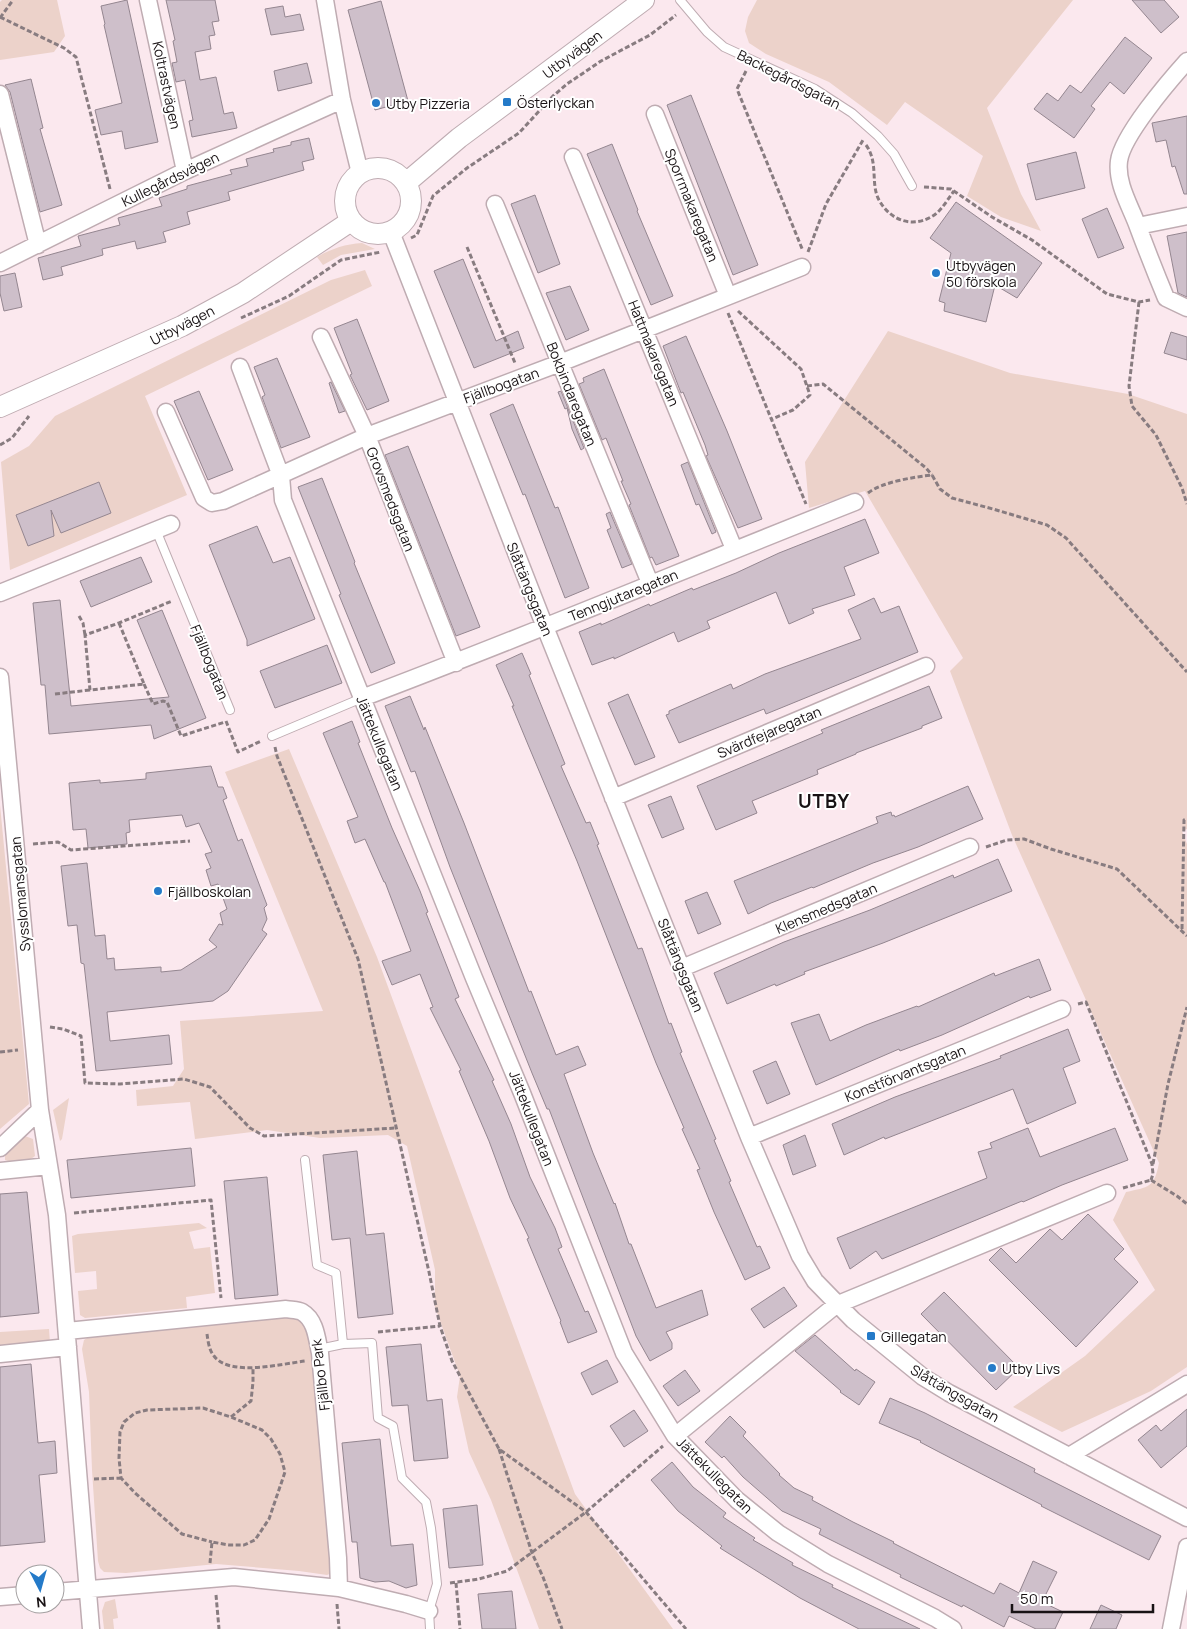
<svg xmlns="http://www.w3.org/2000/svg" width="1187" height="1629" viewBox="0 0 1187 1629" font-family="Manrope,sans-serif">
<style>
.green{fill:#ecd2ca}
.building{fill:#cebfca;stroke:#948690}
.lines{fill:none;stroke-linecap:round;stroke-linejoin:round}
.service-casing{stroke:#bfacb2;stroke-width:10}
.minor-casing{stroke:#bfacb2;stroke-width:19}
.tertiary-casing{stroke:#bfacb2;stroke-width:22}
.path{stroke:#887c80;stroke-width:3;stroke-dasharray:5 2.5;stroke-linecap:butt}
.service{stroke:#fff;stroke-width:8}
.minor{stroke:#fff;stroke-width:16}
.tertiary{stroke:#fff;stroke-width:20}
.poi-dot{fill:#247ac8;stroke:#fff;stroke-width:2}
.labels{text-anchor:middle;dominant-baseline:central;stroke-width:4;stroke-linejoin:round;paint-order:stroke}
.street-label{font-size:14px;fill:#181214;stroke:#fff}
.poi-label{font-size:14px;fill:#181214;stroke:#fff;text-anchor:start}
.district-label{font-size:19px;font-weight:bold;letter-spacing:1px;fill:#181214;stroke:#fff}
</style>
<rect width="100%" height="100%" fill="#fbe8ee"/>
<path class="green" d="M2,0H57L65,36L54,52L0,60V2Z
M757,0H1073L987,108L1021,194L1041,231L1001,217L967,196L983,156L905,102L887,125L829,82L766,54L749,43L745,31L748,17Z
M362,243L375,249L341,255L323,265L317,257C331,249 345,244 362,243Z
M365,270L372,286L145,396L187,495L10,570L1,462L29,446L55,416L331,280Z
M888,331L1010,373L1128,394L1187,414V829L1182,831L1187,844V1367L1151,1391L1062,1432L1013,1407L1085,1356L1155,1290L1113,1220L1126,1192C1149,1187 1154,1188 1159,1163L1012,835L950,671L963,658L865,491L809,508L805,462Z
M289,749L377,957L575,1494L673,1629H539L491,1500L469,1452L457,1397L460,1376L435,1307V1270L407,1146L388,1135L320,1138L267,1130L195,1139L190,1102L137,1106L136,1090L173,1086L184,1069L180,1021L323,1011L225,772Z
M0,805L29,1104L0,1129Z
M69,1098L62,1139L60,1141L53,1110Z
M25,1136L33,1139L35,1156C29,1162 13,1163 5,1160V1154Z
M199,1223L207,1228L189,1232L194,1249L210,1247L215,1293L186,1297L187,1308L85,1318L80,1315L78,1291L97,1289L96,1271L75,1273L72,1236L78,1234Z
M287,1314L304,1321L314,1341L332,1573L327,1575L299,1571L216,1564L126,1573L104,1572L100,1568L98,1561L92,1470L89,1392L82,1349L84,1340L90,1336Z
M49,1329L50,1343L0,1348V1332Z
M115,1599L118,1618L113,1619L114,1629H104L102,1611L105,1602Z"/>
<path class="building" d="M127,0L158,142L125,149L122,131L101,135L95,110L122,103L104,25L105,24L101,6Z
M166,0H215L219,21L212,22L215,35L209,36L211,49L195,52L200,80L216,77L224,114L233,112L237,128L192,137L189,121L193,120L185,80L176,82L172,63L177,62L173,41L175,40Z
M1132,0H1164L1179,17L1161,33Z
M381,1L408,101L375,110L348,10Z
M283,6L285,17L300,14L304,30L271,35L265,9Z
M1125,37L1152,58L1124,94L1110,82L1091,106L1095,109L1074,138L1034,109L1047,93L1058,101L1070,85L1081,93Z
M307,63L312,83L278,91L274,71Z
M31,79L43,128L40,129L62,205L40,212L10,92L5,85Z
M691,95L758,265L733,275L667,105Z
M1187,116V194H1184L1175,166L1172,167L1166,140L1156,142L1152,123Z
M309,138L314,159L302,162L304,170L228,192L230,200L187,212L190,224L163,232L166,242L137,249L135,241L102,249L103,255L61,267L63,275L43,280L38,258L81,246L78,236L120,225L118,218L162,206L159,198L187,189V186L232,174L230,170L248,166L246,159L274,152L273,149L291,145V142Z
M612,144L638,210L637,211L673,296L651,305L587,154Z
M1076,152L1085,188L1036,200L1027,164Z
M535,195L560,264L538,273L511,204Z
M956,202L1042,263L1017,298L995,285L986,322L944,311L945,303L939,301L951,253L930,238Z
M1107,208L1124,248L1098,258L1082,219Z
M1187,232V297L1178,293L1167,236Z
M463,259L496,341L518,331L524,348L474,368L434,271Z
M15,273L22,307L4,311L0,293V276Z
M570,286L589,330L566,340L546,293Z
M357,319L389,401L367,410L350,375L352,374L334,328Z
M1171,332L1187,337V360L1164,353Z
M686,336L727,431L762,519L738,528L706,456L708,455L705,445L683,392L681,393L663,346Z
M277,358L310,437L281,448L262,397L265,395L254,367Z
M604,369L679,556L656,565L652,557L650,558L629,505L631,504L621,481H623L606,438L602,440L579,384L584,382L583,378Z
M331,382L345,411L339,413L329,383Z
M199,391L233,470L208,480L174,401Z
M561,391L584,448L581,450L572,429L567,408L565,409L558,392Z
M513,404L555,508L558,507L589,588L565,598L525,494L523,495L490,414Z
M408,446L480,627L456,636L385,455Z
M688,462L716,532L712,534L699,504L696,505L681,465Z
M322,478L355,562L354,563L395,663L371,673L339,595L341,594L298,487Z
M99,482L111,513L61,533L51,510L54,536L28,546L16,515Z
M610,512L632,564L622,568L607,530L611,528L606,514Z
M865,519L879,553L844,567L855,595L812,609L814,613L789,624L776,592L707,621L710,628L678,642L674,632L614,659V657L592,665L579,632L601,623V625L649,604L650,606L692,588L693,590L736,573L779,553Z
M257,526L273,563L290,557L315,619L247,646V640L209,545Z
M141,557L152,582L91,607L80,581Z
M874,598L881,613L899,606L918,652L766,714L764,709L679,743L666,715L669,714V711L731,684L733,689L765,674L861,639L848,610Z
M60,600L71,706L169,697L137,620L162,610L206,718L154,739L151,725L49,734L45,685H41L33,603Z
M327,645L342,683L275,708L260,671Z
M522,653L531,674L529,675L565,764L561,766L586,823L590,822L599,844L597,845L638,949L642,948L669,1024L671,1023L682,1052L680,1053L716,1139L714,1140L731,1181L729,1182L757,1247L760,1246L770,1268L745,1280L714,1212L697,1170L700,1169L682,1129L684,1128L656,1063L577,861L529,747L512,706H514L496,665Z
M929,686L942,718L922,726V728L856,753V754L817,770L818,774L752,801L757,813L716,830L697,786L823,733L821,730Z
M628,694L655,757L635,765L608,703Z
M410,696L424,730L425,727L464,823L529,992L531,991L556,1055L578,1046L586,1065L564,1074L593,1153L614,1204L615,1203L629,1244H631L656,1308L702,1290L708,1315L666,1332L672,1343V1349L650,1361L636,1336L549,1109H547L532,1073L450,867L415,771L411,772L385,706Z
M352,721L360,742L358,743L392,828L420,891L428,912L426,913L459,997L455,999L494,1080L492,1081L511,1124L530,1177L555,1228L562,1247L558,1249L585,1312L588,1311L597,1332L568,1343L560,1322L561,1321L527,1239L529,1238L510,1198L489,1141L459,1071L461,1070L430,1008L433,1007L420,974L392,985L382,961L411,951L385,882H384L365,839L355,843L347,821L358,817L323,733Z
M211,766L218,787H223L227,798L223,800L238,841L242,839L267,905L264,908L267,919L262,930L267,934L228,991L213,1001L107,1012L110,1041L169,1035L172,1064L96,1071L84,964L81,963L77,925L68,926L61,866L87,863L95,936L105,935L107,959L114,958L115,970L161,967V972L181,970L217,947L209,940L219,924L223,925L220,913L227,909L218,884L211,886L206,870L211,868L205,854L212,852L199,823L186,827L182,815L129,820L130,832L126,833L127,844L88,848L86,829L73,830L69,783L100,780V783L146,779V773Z
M968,786L983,819L918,847L873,863L813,888L812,887L771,903L748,914L734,881L878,823L876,817L891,812L892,816L894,815L895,817Z
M671,796L684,829L662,838L648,805Z
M998,859L1012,891L883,943L804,972L805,974L776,986L775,984L727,1004L714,973L784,942L870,910L953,875L954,878Z
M707,892L721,924L698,934L685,901Z
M1039,959L1051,990L1030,998L1029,996L942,1035L900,1051L899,1049L816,1085L791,1023L819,1014L830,1041L866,1025L917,1006L918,1007L994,973L995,976Z
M1068,1029L1080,1061L1063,1068L1076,1103L1027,1124L1013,1089L885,1139L884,1137L844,1155L832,1124L895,1097L1001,1058L1000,1056Z
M776,1061L790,1094L767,1104L753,1071Z
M1028,1128L1040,1157L1115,1128L1128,1160L1062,1185L1023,1202L1022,1201L882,1259L876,1251L850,1269L837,1238L987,1178L978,1152L992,1148L990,1143Z
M805,1135L816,1166L793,1175L783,1145Z
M191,1148L195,1186L71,1198L67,1160Z
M357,1151L366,1235L384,1233L393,1314L358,1318L350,1238L332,1240L323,1155Z
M267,1177L278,1295L235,1299L224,1181Z
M27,1192L39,1313L0,1317V1194Z
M1088,1214L1124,1249L1114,1259L1138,1282L1076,1347L989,1260L1001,1248L1016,1263L1050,1229L1062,1240Z
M784,1287L797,1306L764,1328L751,1309Z
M944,1292L1019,1368L996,1390L921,1314Z
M815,1335L855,1371L856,1369L875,1382L859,1405L840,1392L841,1391L795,1351Z
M421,1344L427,1401L442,1399L448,1458L414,1461L408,1405L392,1406L386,1347Z
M607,1360L618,1382L592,1395L581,1373Z
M31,1364L38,1443L55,1441L57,1473L39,1475L45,1542L0,1546V1367Z
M685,1370L700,1391L678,1406L663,1386Z
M890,1398L925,1413L1035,1469L1034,1472L1161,1536L1149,1560L1041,1506L1042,1505L941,1453L920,1442L921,1441L879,1423Z
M1187,1409V1446L1161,1468L1138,1440L1156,1425L1161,1431Z
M634,1410L648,1431L624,1447L610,1426Z
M730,1416L746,1432L743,1436L780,1474L779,1475L794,1488L813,1497L812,1500L853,1522L894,1542L893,1543L994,1594L1000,1583L1019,1593L1033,1561L1057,1572L1042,1602L1063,1612L1055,1629H1036L1009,1616L1004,1627L963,1605L962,1607L900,1577L901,1575L819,1534L821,1529L782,1511L743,1477L724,1456L722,1458L705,1442Z
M380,1439L391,1546L413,1544L417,1585L406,1588L389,1581L375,1582L360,1578L357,1542H352L342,1443Z
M672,1462L693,1487L726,1513L723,1517L755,1538L753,1540L793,1563L792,1565L833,1585L832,1587L920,1629H859L800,1598L720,1548L722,1546L678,1511L651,1480Z
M477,1505L483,1565L449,1568L443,1509Z
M512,1591L516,1629H482L478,1594Z
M1101,1605L1122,1615L1116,1629H1090Z"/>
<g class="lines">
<g class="service-casing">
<path id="service" d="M680,0L707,32L724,47L815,89L852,113L878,136L894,154L912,186
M156,530L230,710
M272,736L362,698
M305,1160L317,1265L336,1273L343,1344L372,1343L378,1418L393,1426L402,1478L426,1502L431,1528L437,1584L429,1611L430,1629
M319,1349L343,1344"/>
</g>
<g class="minor-casing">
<path id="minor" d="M148,0L185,171
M325,0L342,100L360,173
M1187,61C1169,81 1122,136 1119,161C1116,184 1131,207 1138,227C1147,251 1156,274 1166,298L1187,308
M0,94L38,245
M655,114L728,296
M573,157L734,549
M495,204L650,583
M1138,226L1187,216
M391,232L545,627L749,1137L800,1256L815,1281L853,1320L923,1377L949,1393L1187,1518
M0,263L185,171L342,100
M321,337L367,436L456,663
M240,367L281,476L283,500L474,978L522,1093L624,1353L675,1436L737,1500L778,1533L828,1564L935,1618L953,1629
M166,412L204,498L212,503L223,501L367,436L560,363L802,267
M0,593L171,524
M0,677L40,1110L0,1148
M362,698C527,636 690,567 855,502
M613,798L926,666
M682,968L970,847
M40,1110L57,1215L91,1629
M749,1137L1062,1009
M0,1171L49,1166
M67,1331L286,1309C291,1310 298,1310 302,1312C316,1320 317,1340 320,1353L338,1558L339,1588
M0,1354L68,1347
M675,1436L836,1305L1107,1193
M1069,1456L1187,1384
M55,1592L234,1577L339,1588L406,1604L429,1611
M0,1597L25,1595
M1171,1629L1187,1547"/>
</g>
<g class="tertiary-casing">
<path id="tertiary" d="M345 201a33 33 0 1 1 66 0a33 33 0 1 1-66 0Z
M406,183L459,138L644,0
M0,407L182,326L243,293L351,221"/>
</g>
<path class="path" d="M0,17L64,48L76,57L110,189
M0,18L13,0
M746,71L737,89L803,251
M866,145C879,163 870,183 879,200C890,220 911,228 931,217C941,212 947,200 954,191
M924,187L951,189L992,217L1032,240L1107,294L1139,302L1150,300
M411,238L417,235L433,196L467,168L519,133L553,96L567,84L601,61L650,35L676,15
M467,247L515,363
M808,252L826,204L863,140
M1139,302L1129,386L1132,406L1156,435L1182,488L1187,504
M738,311L801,369L810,395L793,410L772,419
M728,313L806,504
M241,318L289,296L341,260L381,252
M807,386L823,384L926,468L932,475
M0,445L12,438L29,416
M868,493C882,482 914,477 932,475L940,489L952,498L993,509L1047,525L1066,538L1187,672
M79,616L83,623L85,635
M119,623L144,684L90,690L85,635L119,623L172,601
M144,684L153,704L163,701L167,702L181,736L225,722
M55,694L90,690
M226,721L238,752L261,741
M275,747L277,756L358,959L429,1272L440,1326L452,1361L499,1449L586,1512L686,1629
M33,844L58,842L71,850L190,841
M986,847L1007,840L1024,839L1051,849L1117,869L1187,936
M1182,929L1184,820L1187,819
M1078,1004L1086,1002L1152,1164L1153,1174L1151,1180
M50,1027L63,1029L81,1036L85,1083L120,1084L184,1079L210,1087L250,1128L264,1136L396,1128
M0,1052L18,1050
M1153,1164L1168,1084L1187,1007
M1151,1180L1177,1196L1187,1204
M1123,1188L1151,1180
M74,1213L211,1200L221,1298
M378,1332L440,1326
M207,1334C208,1341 209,1350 214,1356C230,1377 281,1364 305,1361
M231,1417L251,1401L253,1382V1367
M499,1449L532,1553L543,1577L562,1629
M94,1479L121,1478
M210,1563L212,1542L229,1545H244L255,1540L269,1519L285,1472L280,1454L271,1439L262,1430L231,1417L203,1408L147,1410L135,1413L124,1422L120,1432L119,1458L121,1478L135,1493L182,1534L212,1542
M450,1583L479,1579L507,1571L586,1512L663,1446
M456,1583L460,1629
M216,1595L219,1629
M337,1604L339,1629"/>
<use href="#service" class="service"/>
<use href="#minor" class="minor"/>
<use href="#tertiary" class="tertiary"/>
</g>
<g class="poi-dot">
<rect x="502" y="97" width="10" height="10" rx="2.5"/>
<circle cx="376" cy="103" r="5"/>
<circle cx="936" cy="273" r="5"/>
<circle cx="158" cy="891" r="5"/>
<rect x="866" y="1331" width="10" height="10" rx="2.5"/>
<circle cx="992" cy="1368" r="5"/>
</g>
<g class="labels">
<g class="street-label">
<text transform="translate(572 54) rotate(-37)">Utbyvägen</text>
<text transform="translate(789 79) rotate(27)">Backegårdsgatan</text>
<text transform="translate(167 85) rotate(78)">Koltrastvägen</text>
<text transform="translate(170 179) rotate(-26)">Kullegårdsvägen</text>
<text transform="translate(692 205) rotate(68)">Sporrmakaregatan</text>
<text transform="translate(182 325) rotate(-27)">Utbyvägen</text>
<text transform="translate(654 353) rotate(68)">Hattmakaregatan</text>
<text transform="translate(501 385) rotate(-20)">Fjällbogatan</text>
<text transform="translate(572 394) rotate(68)">Bokbindaregatan</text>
<text transform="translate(391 499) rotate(69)">Grovsmedsgatan</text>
<text transform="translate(530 589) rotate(68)">Slåttängsgatan</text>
<text transform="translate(623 595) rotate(-22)">Tenngjutaregatan</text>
<text transform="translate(210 662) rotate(68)">Fjällbogatan</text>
<text transform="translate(769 732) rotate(-23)">Svärdfejaregatan</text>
<text transform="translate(380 743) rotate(68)">Jättekullegatan</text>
<text transform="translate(20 894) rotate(-95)">Sysslomansgatan</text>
<text transform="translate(826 908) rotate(-23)">Klensmedsgatan</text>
<text transform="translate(681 965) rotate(68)">Slåttängsgatan</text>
<text transform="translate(905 1073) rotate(-22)">Konstförvantsgatan</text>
<text transform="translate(532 1118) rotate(69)">Jättekullegatan</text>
<text transform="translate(320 1375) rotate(-97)">Fjällbo Park</text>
<text transform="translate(955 1393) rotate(30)">Slåttängsgatan</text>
<text transform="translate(715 1475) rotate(45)">Jättekullegatan</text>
</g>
<g class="poi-label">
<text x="517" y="102">Österlyckan</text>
<text x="386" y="103">Utby Pizzeria</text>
<text x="946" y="265">Utbyvägen<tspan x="946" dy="16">50 förskola</tspan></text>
<text x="168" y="891">Fjällboskolan</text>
<text x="881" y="1336">Gillegatan</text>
<text x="1002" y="1368">Utby Livs</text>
</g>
<g class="district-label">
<text x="824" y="801">UTBY</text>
</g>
</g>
<g transform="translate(40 1589) rotate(174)"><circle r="24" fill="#ffffff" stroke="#a3a0a1"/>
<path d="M0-4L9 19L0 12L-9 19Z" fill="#247ac8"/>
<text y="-8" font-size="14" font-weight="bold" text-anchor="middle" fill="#181214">N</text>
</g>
<path d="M1012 1604v8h141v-8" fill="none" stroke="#181214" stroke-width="2.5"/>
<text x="1020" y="1604" font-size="15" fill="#181214" stroke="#ffffff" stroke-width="4" paint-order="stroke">50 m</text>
</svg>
